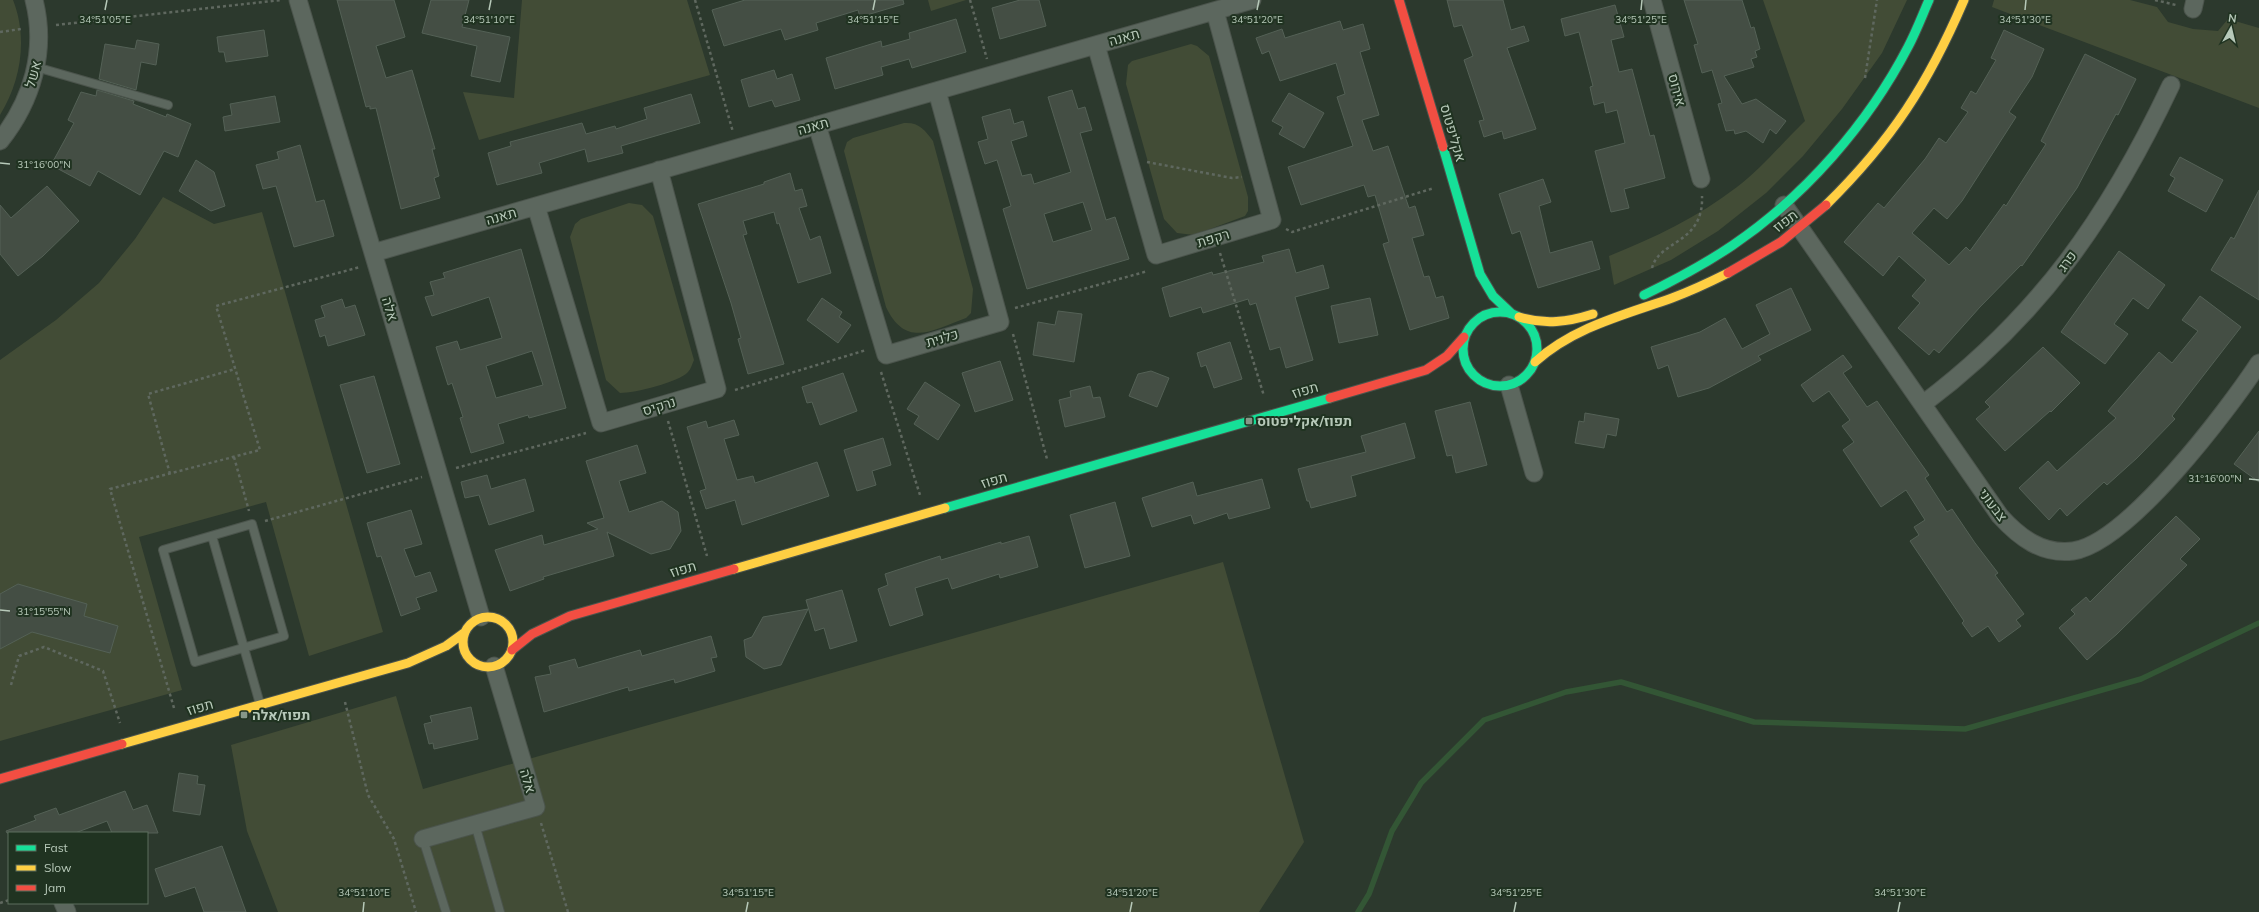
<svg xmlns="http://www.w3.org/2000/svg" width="2259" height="912" viewBox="0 0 2259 912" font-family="Mulish,Heebo,sans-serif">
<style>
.green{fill:#424c36}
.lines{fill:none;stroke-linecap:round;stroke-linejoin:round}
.stream{stroke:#335635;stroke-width:5.5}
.building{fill:#444e44;stroke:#546156;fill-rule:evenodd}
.lane-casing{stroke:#4b544c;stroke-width:10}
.street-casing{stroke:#4b544c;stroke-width:19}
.fast-casing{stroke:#4b544c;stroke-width:11}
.slow-casing{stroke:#4b544c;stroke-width:11}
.jam-casing{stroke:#4b544c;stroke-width:11}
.path{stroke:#5f685f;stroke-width:2.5;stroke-dasharray:3 3;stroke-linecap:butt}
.lane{stroke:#5c675e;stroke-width:8}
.street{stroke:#5c675e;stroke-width:17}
.fast{stroke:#16e098;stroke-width:9}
.slow{stroke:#ffcf43;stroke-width:9}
.jam{stroke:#f24e42;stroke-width:9}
.ticks{fill:none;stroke:#b7c9b9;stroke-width:1.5}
.poi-dot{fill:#869788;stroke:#203321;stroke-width:1.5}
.labels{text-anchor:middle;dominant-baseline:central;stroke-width:4;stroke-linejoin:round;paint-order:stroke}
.street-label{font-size:14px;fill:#b7c9b9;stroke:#203321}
.poi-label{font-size:14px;font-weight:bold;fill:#b7c9b9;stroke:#203321;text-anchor:start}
.ticks-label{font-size:10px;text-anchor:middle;fill:#b7c9b9;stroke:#203321;stroke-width:4;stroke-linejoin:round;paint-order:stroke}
</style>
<rect width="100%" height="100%" fill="#2c392d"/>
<path class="green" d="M0,0H13C28,38 21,81 0,115Z
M522,0H687L710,75L479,140L463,92L514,98Z
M928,0H966L931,11Z
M1763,0H1907L1882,53L1842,109L1803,156L1766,193L1718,231L1671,260L1614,285L1609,256C1654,238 1698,217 1737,187C1762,168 1783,142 1805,121Z
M1994,0H2130L2157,7L2168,22L2193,29L2218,31L2228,19L2259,28V108L1992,7Z
M1191,44L1197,46L1209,56L1248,197V211L1245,216L1194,235L1177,233L1164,219L1126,84L1128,65L1132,61Z
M904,123C919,122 925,130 933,141L973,289L971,313L966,318C933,330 906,349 886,307L844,151L847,142L853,138Z
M163,197L214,224L262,212L383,632L309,656L266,502L139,537L182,690L0,741V360L56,320L99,283L135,239Z
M629,203L642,205L653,216L694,360C692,364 691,369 688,372C679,382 635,393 620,393L606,380L570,237L575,224L581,219Z
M1223,562L1304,842L1259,912H278L247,831L231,745L396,696L423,789Z"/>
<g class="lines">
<path class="stream" d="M1358,912L1369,894L1392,831L1421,783L1484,720L1566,692L1621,682L1754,722L1965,729L2141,679L2259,623"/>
</g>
<path class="building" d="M337,0H394L405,37L376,46L386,78L412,70L435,149H432L439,176L434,178L440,198L401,209L376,108L370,109V106L366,107Z
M431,0H469L462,27L510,37L500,82L471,76L477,46L422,33Z
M745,0H903L904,4L860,17L858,10L816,23L818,30L785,40L781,29L724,46L712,10Z
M1020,0H1039L1046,26L1000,39L992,8Z
M1447,0H1503L1511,30L1524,26L1529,41L1507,48L1536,129L1504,139L1502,131L1484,137L1479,121L1484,120L1464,60L1473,56L1462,25L1454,27Z
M1684,0H1742L1751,28L1754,27L1760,49L1755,51L1757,57L1751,59L1754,67L1724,76L1742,104L1756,99L1786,121L1776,134L1770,129L1763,143L1746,131L1735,134L1734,130L1726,131L1718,104L1722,103L1712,70L1702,73L1694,45L1698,44Z
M1615,5L1624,37L1611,40L1619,72L1632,69L1650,136L1654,135L1665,178L1624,189L1629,208L1611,212L1595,151L1625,143L1617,110L1606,113L1604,102L1594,105L1590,87L1593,86L1579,32L1565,36L1561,19Z
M956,19L966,52L912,68L909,59L881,67L883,75L835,89L826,58L881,41L882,47L910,39L909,33Z
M1340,21L1343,30L1363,24L1370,49L1360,52L1379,115L1362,120L1373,151L1388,146L1409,208L1415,206L1424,235L1412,238L1424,277L1429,276L1436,298L1443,296L1449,318L1410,330L1383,244L1389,242L1375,195L1368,197L1364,185L1301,205L1288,167L1353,146L1337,97L1345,94L1336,63L1280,81L1269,51L1262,54L1256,38L1282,29L1285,38Z
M264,30L268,56L226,62L224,52H219L217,37Z
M2004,30L2044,49L2032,77L2009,112L2016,117L1962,201L1947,219L1934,208L1912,233L1949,265L1966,247L1970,251L2004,204L2006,206L2046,144L2041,141L2085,54L2136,79L2118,115L2116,114L2077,188L2022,266L2021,265L1980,307L1939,353L1934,349L1929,355L1898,328L1920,303L1912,296L1926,280L1899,256L1883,276L1844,242L1878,203L1884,208L1925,159L1939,138L1946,143L1968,112L1961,108L1971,91L1976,94L1996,60L1991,58Z
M137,40L159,44L156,65L141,62L136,90L99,79L105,44L135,49Z
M774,70L777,79L792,74L800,100L775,107L772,100L749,107L741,80Z
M97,90L134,101L133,104L166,117L167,114L191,124L178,157L164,151L140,195L98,171L90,186L51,165L74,123L68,120L81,92L96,96Z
M1072,90L1078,109L1085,107L1092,130L1080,133L1106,220L1115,217L1129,259L1027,289L1003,209L1011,206L997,160L985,164L978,142L988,139L982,117L1010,109L1014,124L1023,121L1027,136L1011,141L1022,176L1031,174L1034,184L1071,172L1048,97ZM1083,202L1092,230L1053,242L1044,214Z
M1289,93L1324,113L1304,148L1279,134L1283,127L1272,121Z
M691,94L700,123L621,146L623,153L588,162L585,149L539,163L542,173L497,185L488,153L511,146L510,142L582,123L586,134L615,126L616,129L647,119L644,108Z
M275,96L280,122L225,131L223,117L232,115L230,104Z
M300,145L316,202L324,200L334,236L294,247L276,186L263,189L256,165L279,159L277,152Z
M2180,157L2223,180L2206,212L2168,191L2175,178L2170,175Z
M196,160L214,172L225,206L211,211L179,191Z
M790,173L795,191L802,189L807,206L799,208L810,240L820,236L831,273L798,283L779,223L777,224L774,212L743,221L747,234L743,235L784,364L748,374L738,339L741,338L731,303L698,204L764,184V182Z
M1543,179L1551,202L1539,206L1550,253L1592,241L1600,269L1538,288L1520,231L1512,234L1499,194Z
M47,186L79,221L43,256L18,276L0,254V205L11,218Z
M2259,190V300L2211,270L2231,237L2234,239Z
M521,249L566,408L529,418L528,415L498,424L504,443L471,453L460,418L463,417L452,383L448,385L436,347L457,341L460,350L502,338L489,297L432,316L425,297L434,295L430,282L445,278L443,273ZM532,351L543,385L496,398L486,366Z
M1289,249L1296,273L1323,265L1329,288L1295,297L1313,360L1286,368L1280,347L1270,350L1256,303L1250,305L1248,299L1203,313L1201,307L1170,317L1162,288L1212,272L1213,275L1264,262L1262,256Z
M2119,251L2165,285L2148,309L2133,298L2114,324L2128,334L2105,364L2061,332Z
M1791,288L1811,330L1758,356L1761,360L1709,388L1678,397L1668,365L1658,369L1651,347L1700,332L1725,318L1742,349L1770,334L1756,305Z
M2200,296L2241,327L2172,416L2175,419L2137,458L2107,485L2104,482L2067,516L2060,508L2049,520L2019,488L2048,461L2057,471L2116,418L2108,411L2159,352L2172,363L2198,331L2182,320Z
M822,298L842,312L839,317L851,325L838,343L807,320Z
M1370,298L1378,335L1339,343L1331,306Z
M342,299L345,308L355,305L365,335L328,346L325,335L320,337L315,320L325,317L321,306Z
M1058,311L1082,314L1074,362L1033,355L1038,322L1055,325Z
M1230,342L1242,379L1214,388L1206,365L1201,367L1197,353Z
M2043,347L2080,383L2051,412L2050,411L2005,451L1976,419L1990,407L1985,402Z
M1843,355L1852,367L1843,373L1867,407L1877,401L1929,475L1925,478L1947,512L1952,509L1975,543L1998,573L1995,575L2024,614L2016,620L2021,626L1999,642L1988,626L1972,637L1962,623L1964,621L1910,541L1919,535L1914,527L1925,520L1906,490L1881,507L1843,450L1854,442L1842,426L1850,420L1829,391L1813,402L1801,385Z
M1000,361L1013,400L975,412L962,373Z
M1151,371L1169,378L1157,407L1129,396L1138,374Z
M843,373L857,411L820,425L812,402L807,403L802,387Z
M374,376L400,464L367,473L340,385Z
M925,382L960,405L938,440L914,424L919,416L907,409Z
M1090,386L1093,398L1100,397L1105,417L1065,427L1059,400L1071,397L1070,391Z
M1470,402L1487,465L1456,473L1452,455L1447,456L1435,411Z
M1585,413L1619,419L1616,436L1607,434L1604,448L1575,443L1579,421L1584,422Z
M734,420L739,435L724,439L737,480L753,476L755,483L817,462L829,496L742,525L735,500L706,509L700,491L706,489L687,427L706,421L708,428Z
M1405,423L1415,458L1351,476L1356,496L1311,508L1309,501H1307L1298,469L1366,452L1361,436Z
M2259,431V482L2234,464Z
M883,438L891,465L872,471L876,485L857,491L844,450Z
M637,445L646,473L619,481L629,512L662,501L678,512L681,531L670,549L651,554L607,532L614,556L543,577L544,579L510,591L495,550L542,535L544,545L598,529L587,523L604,518L586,461Z
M487,475L491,489L525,479L534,511L489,525L479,495L465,498L461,482Z
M1262,479L1270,508L1229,519L1227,513L1194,524L1191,515L1152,527L1142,498L1193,482L1197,496Z
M1115,502L1130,556L1085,568L1070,515Z
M411,510L422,544L404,549L415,577L430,572L437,591L416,598L420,609L401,616L381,556L377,557L367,523Z
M2176,516L2200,539L2180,559L2187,565L2117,634L2087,660L2059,628L2075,614L2071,610L2086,597L2090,602Z
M1029,536L1038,567L1000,578L999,574L952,589L948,578L915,588L923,615L890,626L878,589L888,585L885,574L940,556L941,560L1001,542V544Z
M18,584L87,604L84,616L118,626L110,653L32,632L0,649V594Z
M842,590L857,641L830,649L824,628L815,631L806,600Z
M808,609L781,665L764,669L746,657L744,640L752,637L763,617Z
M711,636L717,657L711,658L715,671L675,683L674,679L629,691L628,687L544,712L535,677L551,674L549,666L575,659L578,668L640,650L642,656Z
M471,707L478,739L434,749L433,743L429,744L424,724L432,722L430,716Z
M179,773L198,776L197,784L205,785L200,815L173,811Z
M125,791L133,810L147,805L158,833H112L107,821L75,833H7L6,831L36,820L34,816L56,808L59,815Z
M222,846L246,912H204L195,887L165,897L155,869Z"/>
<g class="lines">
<g class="lane-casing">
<path id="lane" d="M36,67L168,105
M252,524L284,636L195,662L163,550Z
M212,536L260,704
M475,824L500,912
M423,839L446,912"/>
</g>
<g class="street-casing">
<path id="street" d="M298,0L481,617
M1652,0L1701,179
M2193,9L2195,0
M1096,45L1156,255L1272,220L1215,11
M817,125L886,355L1000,322L937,91
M0,141C32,101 47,51 34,0
M1784,205L2000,516C2019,537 2042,555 2073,551C2128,543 2228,410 2259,363
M536,206L601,423L717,389L659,170
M373,253L1252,0
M1509,385L1534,473
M1923,404C2040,316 2109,216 2171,85
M423,839L536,807L494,666
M63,903L67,912"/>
</g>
<g class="fast-casing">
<path id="fast" d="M1443,147L1480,274L1493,296L1512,314
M1644,295C1675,280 1705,264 1733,245C1805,196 1868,124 1908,47C1916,32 1922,16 1929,0
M1463 349a37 37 0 1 1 74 0a37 37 0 1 1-74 0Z
M945,508L1330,398"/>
</g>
<g class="slow-casing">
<path id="slow" d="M1826,205C1892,140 1928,84 1964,0
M1519,317C1545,325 1568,322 1593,314
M1535,362C1574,327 1624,315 1672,298C1691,291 1710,282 1728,273
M734,569L945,508
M463 642a25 25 0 1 1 50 0a25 25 0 1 1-50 0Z
M122,744L408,663L446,646L464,633"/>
</g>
<g class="jam-casing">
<path id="jam" d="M1399,0L1443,147
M1728,273L1781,242L1826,205
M1330,398L1426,370L1447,356L1464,337
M512,650L532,634L570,616L734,569
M0,779L122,744"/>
</g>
<path class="path" d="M695,0L733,132
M970,0L987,59
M2155,0L2176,5
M56,25L281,0
M0,32L21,29
M1865,78L1877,0
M1147,162L1232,178L1242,177
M1286,229L1292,232L1434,188
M1220,253L1264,396
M1652,268C1659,240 1704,244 1702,196
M1015,308L1148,271
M1013,334L1047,459
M881,372L920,495
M735,390L866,350
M668,421L707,556
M234,457L249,511
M456,468L586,433
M170,474L148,394L235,369
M265,521L422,477
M11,685L19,656L44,647L103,671L120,723
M345,702L368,795L394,839L416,912
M174,708L110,489L260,450L216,306L360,267
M541,823L568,912
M0,903L9,900"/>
<use href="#lane" class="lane"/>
<use href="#street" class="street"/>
<use href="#fast" class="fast"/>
<use href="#slow" class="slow"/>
<use href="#jam" class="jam"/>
</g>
<path class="ticks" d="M105,10L107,0M489,10L491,0M873,10L875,0M1257,10L1259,0M1641,10L1642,0M2025,10L2026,0M0,163L10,164M2249,479L2259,480M0,610L10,611M363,912L364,902M746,912L748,902M1130,912L1132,902M1514,912L1516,902M1898,912L1900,902"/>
<g class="poi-dot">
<rect x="1245" y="417" width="8" height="8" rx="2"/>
<rect x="240" y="711" width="8" height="8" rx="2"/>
</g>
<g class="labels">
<g class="street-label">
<text transform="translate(1124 37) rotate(-16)">תאנה</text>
<text transform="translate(33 74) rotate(-75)">אשל</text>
<text transform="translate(1677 90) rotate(75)">אירוס</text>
<text transform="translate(813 126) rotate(-16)">תאנה</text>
<text transform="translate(1453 133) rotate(74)">אקליפטוס</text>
<text transform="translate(501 216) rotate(-16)">תאנה</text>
<text transform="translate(1785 221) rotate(-37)">תפוז</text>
<text transform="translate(1213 238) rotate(-17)">רקפת</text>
<text transform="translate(2067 261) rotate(-53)">פרג</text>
<text transform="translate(390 309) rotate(73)">אלה</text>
<text transform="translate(942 338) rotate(-16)">כלנית</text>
<text transform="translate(1305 390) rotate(-16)">תפוז</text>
<text transform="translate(659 406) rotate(-17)">נרקיס</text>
<text transform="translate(994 480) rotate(-16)">תפוז</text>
<text transform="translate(1993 505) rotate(53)">צבעוני</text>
<text transform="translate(683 569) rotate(-16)">תפוז</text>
<text transform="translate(200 707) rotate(-16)">תפוז</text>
<text transform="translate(528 781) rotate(74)">אלה</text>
</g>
<g class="poi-label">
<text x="1257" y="421">תפוז/אקליפטוס</text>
<text x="252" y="715">תפוז/אלה</text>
</g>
</g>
<g class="ticks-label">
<text x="105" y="23">34°51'05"E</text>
<text x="489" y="23">34°51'10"E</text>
<text x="873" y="23">34°51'15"E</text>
<text x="1257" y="23">34°51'20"E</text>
<text x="1641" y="23">34°51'25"E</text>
<text x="2025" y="23">34°51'30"E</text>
<text x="44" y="168">31°16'00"N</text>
<text x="2215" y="482">31°16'00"N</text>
<text x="44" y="615">31°15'55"N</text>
<text x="364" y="896">34°51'10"E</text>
<text x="748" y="896">34°51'15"E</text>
<text x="1132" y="896">34°51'20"E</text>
<text x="1516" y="896">34°51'25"E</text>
<text x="1900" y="896">34°51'30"E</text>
</g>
<rect x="8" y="832" width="140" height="72" fill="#203321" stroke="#5c6f5e"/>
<rect x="16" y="845" width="20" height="6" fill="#16e098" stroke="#5c6f5e"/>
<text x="44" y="852" font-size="12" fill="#b7c9b9">Fast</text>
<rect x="16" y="865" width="20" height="6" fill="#ffcf43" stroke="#5c6f5e"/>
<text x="44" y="872" font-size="12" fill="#b7c9b9">Slow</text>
<rect x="16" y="885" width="20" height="6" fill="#f24e42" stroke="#5c6f5e"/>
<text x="44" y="892" font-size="12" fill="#b7c9b9">Jam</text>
<g transform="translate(2231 28) rotate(8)" stroke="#203321" stroke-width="3" paint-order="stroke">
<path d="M0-3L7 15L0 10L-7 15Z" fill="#b7c9b9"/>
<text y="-6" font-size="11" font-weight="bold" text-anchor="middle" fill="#b7c9b9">N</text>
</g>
</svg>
